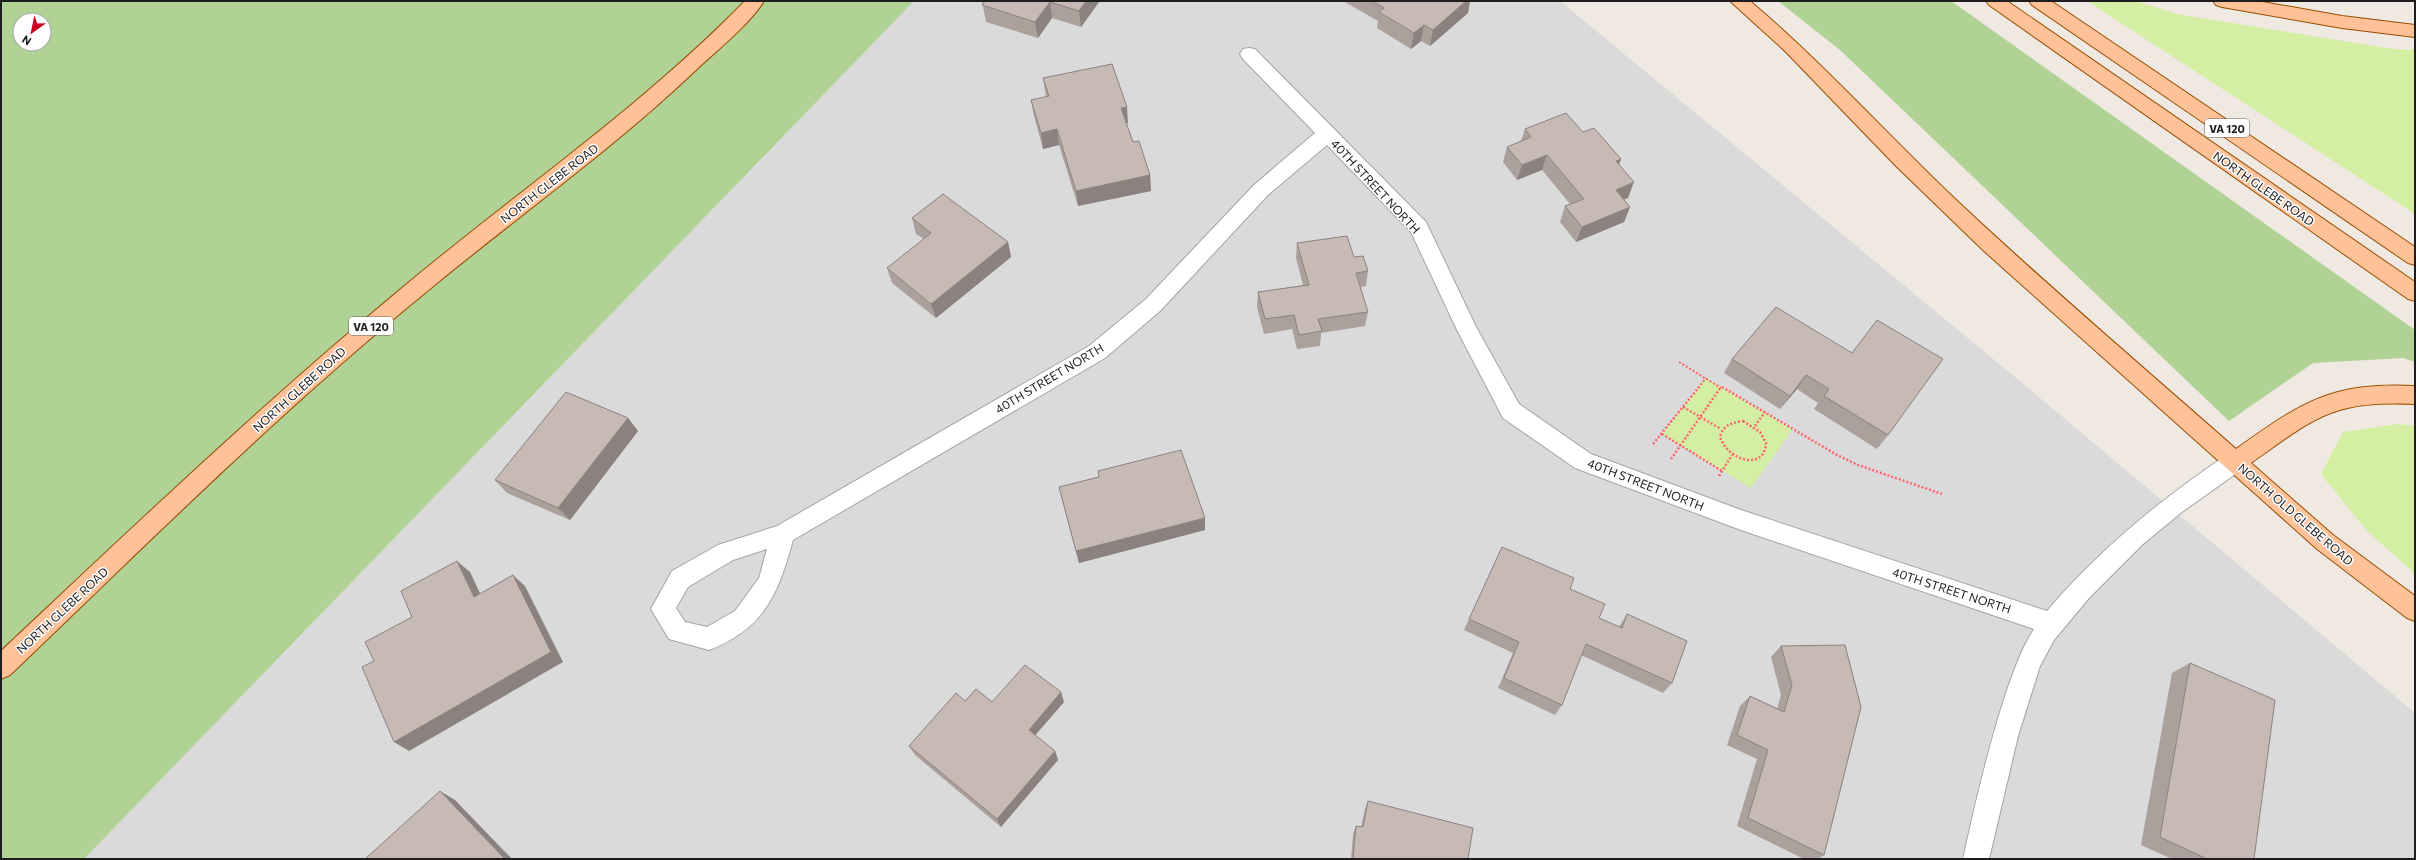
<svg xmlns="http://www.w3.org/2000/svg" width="2416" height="860" viewBox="0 0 2416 860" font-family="Commissioner,sans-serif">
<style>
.residential{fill:#dbdada}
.grass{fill:#d4eea4}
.forest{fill:#b0d294;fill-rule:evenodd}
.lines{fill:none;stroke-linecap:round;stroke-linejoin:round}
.minor-casing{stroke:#a4a4a4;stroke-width:2}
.major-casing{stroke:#974d00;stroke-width:2}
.path-far1{stroke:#ff646c;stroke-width:2;stroke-dasharray:2 2;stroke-linecap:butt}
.path{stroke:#ff646c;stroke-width:2.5;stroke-dasharray:2 2;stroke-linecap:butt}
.minor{fill:#fff;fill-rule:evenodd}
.major{fill:#ffc298;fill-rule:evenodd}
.wall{fill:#aba09c}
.shaded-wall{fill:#8b827f}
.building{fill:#c7bab5;stroke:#8b827f}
.labels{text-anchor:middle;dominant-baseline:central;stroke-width:3;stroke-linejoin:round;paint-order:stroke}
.shield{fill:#fff;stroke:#616161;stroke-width:1}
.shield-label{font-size:11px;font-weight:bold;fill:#1d1d1d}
.street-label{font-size:12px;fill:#1d1d1d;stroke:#fff}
</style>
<rect width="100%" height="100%" fill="#efe9e2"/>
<path class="residential" d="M914,1H1560L2027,387L2415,713V859H84Z"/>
<path class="grass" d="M2087,1H2135L2177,14L2393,49L2415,50V214Z
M1706,378L1793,429L1751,488L1662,434Z
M2398,424L2415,426V574L2367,531L2321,474L2343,432Z"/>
<path class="forest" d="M1,1H914L84,859H1ZM20,20H44V44H20Z
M1778,1H1951L2415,330V362L2403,358L2313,363L2229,421L1840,50Z"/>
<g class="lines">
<g class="minor-casing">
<path id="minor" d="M1249,48L1255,49L1426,222L1476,327L1519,404L1591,454L1741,510L2047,611C2100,549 2161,499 2228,454L2236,451L2244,454L2247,461L2244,468L2182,512L2143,544L2089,598L2054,640L2040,666L2018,736L1989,859H1963C1975,804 1988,749 2005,696C2013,673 2021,649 2034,629L1741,530L1575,468L1503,418L1457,330L1411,232L1327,145L1268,195L1160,311L1105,358L793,540C778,594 765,628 709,650L669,639L651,609L672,571L718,545L777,526L1089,346L1146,299L1254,185L1315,133L1243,59L1240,54L1243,49ZM767,549L759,578L735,611L707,627L685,622L676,608L688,587L733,560Z"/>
</g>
<g class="major-casing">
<path id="major" d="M745,1H764C750,24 716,51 696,70C611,151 515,218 425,293C279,412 146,545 10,675L1,679V651C133,527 263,403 402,288C518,191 638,110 745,1Z
M1730,1H1750C1822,62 1885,132 1953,197C2045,284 2141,365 2236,449C2302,402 2331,382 2415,386V404C2334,400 2315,417 2251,463L2333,535L2415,596V621L2407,618L2317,549L1984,251L1896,166L1785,51Z
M1986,1H2007L2415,282V301L2408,299L1989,5Z
M2029,1H2051L2415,247V265L2408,263L2032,5Z
M2213,1H2257L2342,16L2415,25V37L2342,28L2222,7L2216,5Z"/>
</g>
<path class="path-far1" d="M1679,362L1721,388
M1698,388L1706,378"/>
<path class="path" d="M1722,387L1837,455L1858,465L1942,494
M1683,407L1721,429
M1743,421L1760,432L1766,443C1765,471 1728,461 1720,437C1723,425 1731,423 1743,421Z
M1755,426L1765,412
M1662,434L1722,471
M1653,444L1699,387
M1671,459L1721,387
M1719,476L1732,455"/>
<use href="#minor" class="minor"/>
<use href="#major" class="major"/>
</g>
<path class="wall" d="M982,1H1099V2L1081,27L1052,18L1038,38L986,22Z
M1345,1H1470L1468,13L1430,46L1421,41L1411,49L1377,28L1378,21L1345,2Z
M1043,78L1128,123L1126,124L1133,142L1150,175L1151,191L1078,206L1059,145L1043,149L1034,116L1031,100L1046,97Z
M1525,129L1583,132L1621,159L1619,164L1628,198L1624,199L1630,207L1624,222L1576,242L1560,222L1565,206L1570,204L1542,170L1517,180L1503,162L1507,147L1521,141Z
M912,218L1008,242L1011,257L936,318L892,283L887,268L924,239L916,234Z
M1297,243L1354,257L1368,271L1366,286L1360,287L1368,312L1365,326L1321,333L1320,346L1297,349L1292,329L1264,334L1257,307L1258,292L1303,285L1296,258Z
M1776,307L1888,435L1877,449L1814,409L1818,403L1797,389L1780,409L1724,373L1732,359Z
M628,418L638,431L570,520L507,493L495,480Z
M1098,471L1205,518V530L1079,563L1062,500L1059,487L1098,477Z
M1502,547L1570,589L1599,618L1619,627L1627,614L1672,683L1663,693L1581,655L1562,705L1555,715L1498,688L1513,653L1464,630Z
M1845,645L1824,855L1818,859H1804L1737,826L1757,759L1727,745L1740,706L1750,696L1777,709L1781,695L1771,657L1781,646Z
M2190,663L2254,859H2172L2141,845L2172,673Z
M965,701L992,702H1064L1035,735L1055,751L1058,760L1001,827L915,755L909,746Z
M1368,801L1468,859H1351L1353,834L1356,826L1361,827L1365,809Z"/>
<path class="shaded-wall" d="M1086,1H1099V2L1081,27L1079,11Z
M1466,1H1470L1468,13L1430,46L1433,30Z
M1050,2L1052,18L1038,38L1035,22Z
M1424,25L1421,41L1411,49L1414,33Z
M1127,107L1128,123L1122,124L1121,108Z
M1057,129L1059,145L1043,149L1041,133Z
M1547,155L1542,170L1517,180L1522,165Z
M1621,159L1615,174L1616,161Z
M1150,175L1151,191L1078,206L1076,191Z
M1634,182L1628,198L1610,205L1616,190Z
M1630,207L1624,222L1576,242L1582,227Z
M1008,242L1011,257L936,318L931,304Z
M1806,375L1797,389L1780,409L1790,396Z
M628,418L638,431L570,520L558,508Z
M1205,518V530L1079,563L1076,551Z
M457,561L470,572L487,608L474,597Z
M513,575L525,586L563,662L409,751L394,742Z
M1061,692L1064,702L1032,739L1029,730Z
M1055,751L1058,760L1001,827L997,819Z
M440,791L455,800L512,859H504Z"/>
<path class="building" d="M985,1H1086L1079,11L1050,2L1035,22L982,5Z
M1373,1H1466L1433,30L1424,25L1414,33L1379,12L1384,8Z
M1112,64L1127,107L1121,108L1133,142L1139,141L1150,175L1076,191L1057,129L1041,133L1031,100L1049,96L1043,78Z
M1566,113L1583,132L1594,128L1621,159L1616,161L1634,182L1616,190L1630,207L1582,227L1565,206L1584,199L1547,155L1522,165L1507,147L1531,137L1525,129Z
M943,194L1008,242L931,304L887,268L931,233L912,218Z
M1347,236L1354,257L1363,256L1368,271L1356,273L1368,312L1318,319L1322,331L1299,335L1294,315L1265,319L1258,292L1309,285L1297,243Z
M1776,307L1852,353L1877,320L1943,359L1888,435L1824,396L1829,389L1806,375L1790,396L1732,359Z
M566,392L628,418L558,508L495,480Z
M1181,450L1205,518L1076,551L1059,487L1099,477L1098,471Z
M1502,547L1574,578L1570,589L1605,604L1599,618L1622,628L1627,614L1687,641L1672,683L1586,644L1562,705L1504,678L1519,642L1469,619Z
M457,561L474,597L513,575L551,652L394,742L362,667L374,661L365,642L412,617L401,591Z
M1845,645L1861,707L1824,855L1748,818L1768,750L1737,735L1750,696L1784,712L1792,685L1781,646Z
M2190,663L2275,700L2254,859H2207L2160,837Z
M1025,665L1061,692L1029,730L1055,751L997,819L909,746L956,693L965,701L976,689L992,702Z
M440,791L504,858V859H365Z
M1368,801L1473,828L1468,859H1353L1356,826L1363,827Z"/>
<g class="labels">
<g class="shield">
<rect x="2205" y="119" width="44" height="18" rx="3"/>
<rect x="349" y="317" width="44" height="18" rx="3"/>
</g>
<g class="shield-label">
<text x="2227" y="128">VA 120</text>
<text x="371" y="326">VA 120</text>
</g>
<g class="street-label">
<text transform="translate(549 183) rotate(-38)">NORTH GLEBE ROAD</text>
<text transform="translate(1376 186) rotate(47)">40TH STREET NORTH</text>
<text transform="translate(2264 188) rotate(35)">NORTH GLEBE ROAD</text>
<text transform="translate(1049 378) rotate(-31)">40TH STREET NORTH</text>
<text transform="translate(299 389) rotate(-42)">NORTH GLEBE ROAD</text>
<text transform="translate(1646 484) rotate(21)">40TH STREET NORTH</text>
<text transform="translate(2296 514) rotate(41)">NORTH OLD GLEBE ROAD</text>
<text transform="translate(1952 590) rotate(18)">40TH STREET NORTH</text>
<text transform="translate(62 610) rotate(-43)">NORTH GLEBE ROAD</text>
</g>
</g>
<rect width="2416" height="860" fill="none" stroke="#1d1d1d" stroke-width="4"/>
<g transform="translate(32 32) rotate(213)"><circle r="19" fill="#ffffff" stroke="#a5a5a5"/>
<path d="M0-3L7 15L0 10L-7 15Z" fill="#cb0020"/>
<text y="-6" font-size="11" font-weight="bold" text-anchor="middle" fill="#1d1d1d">N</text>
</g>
</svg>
